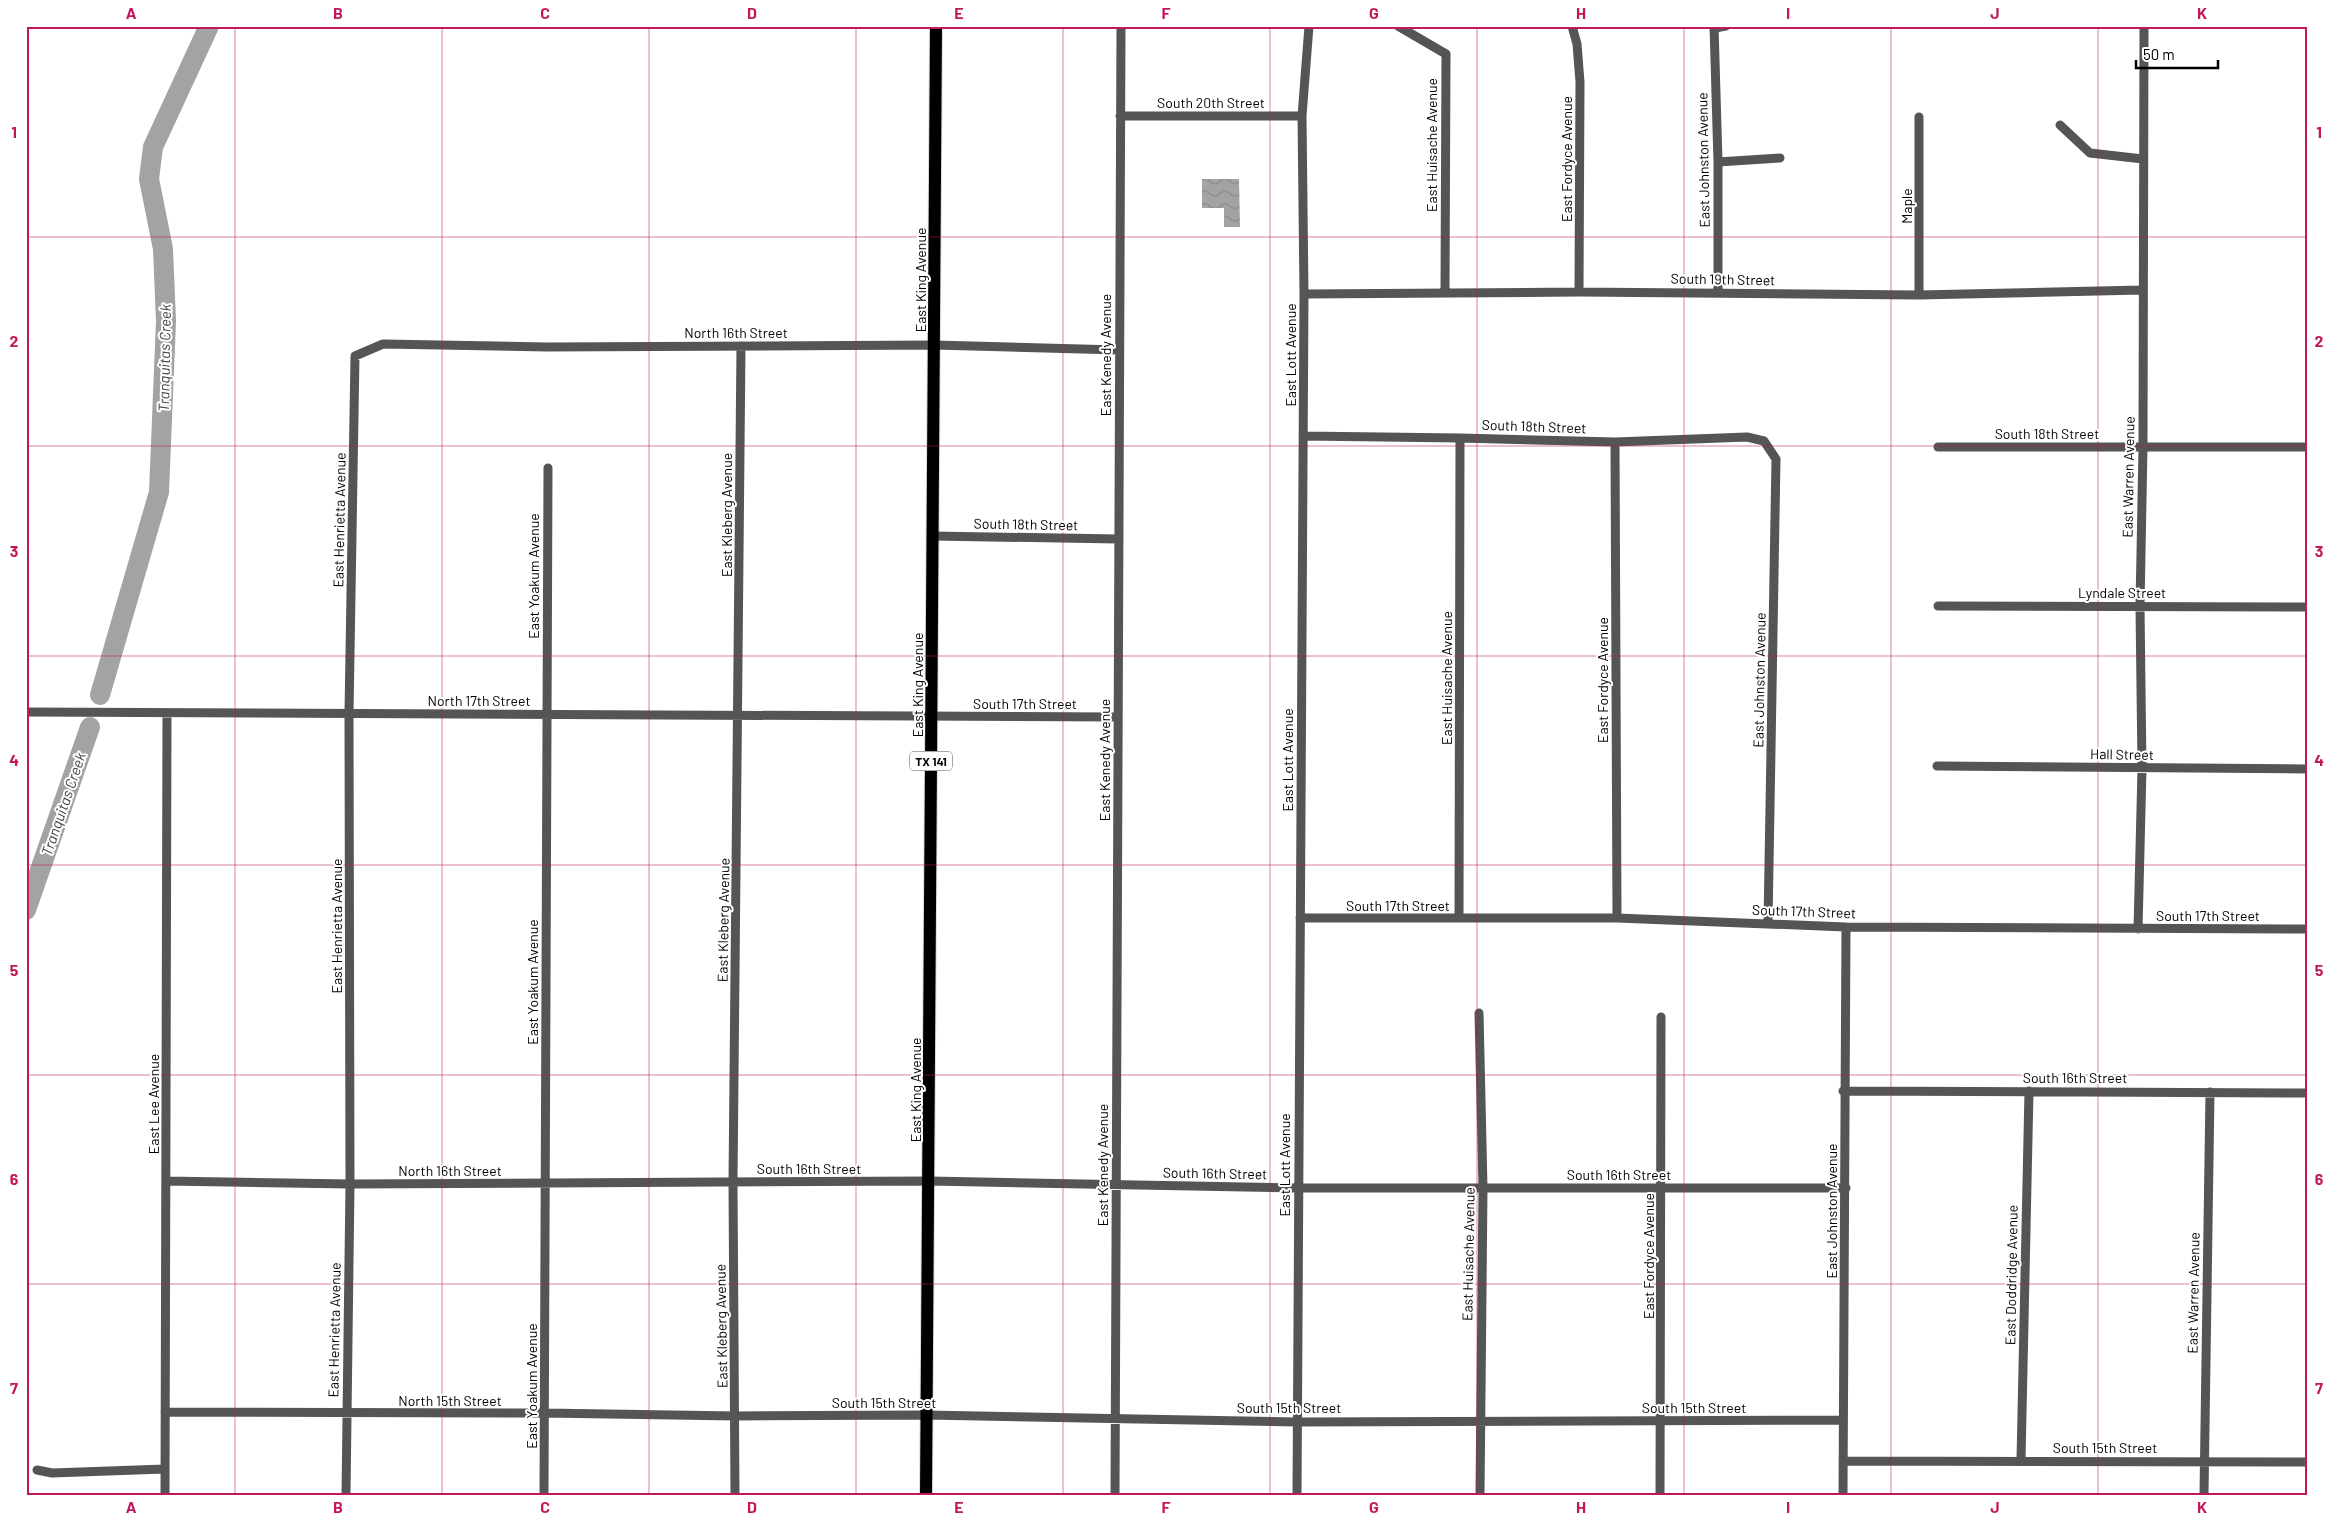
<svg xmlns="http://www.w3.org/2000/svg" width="2333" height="1521" viewBox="0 0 2333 1521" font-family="Barlow,sans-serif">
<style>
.water{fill:url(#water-waves)}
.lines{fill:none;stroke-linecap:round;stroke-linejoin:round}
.river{stroke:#a3a3a3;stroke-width:20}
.primary-casing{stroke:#dbdbdb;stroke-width:14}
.street{stroke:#555;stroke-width:9}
.primary{stroke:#000;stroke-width:12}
.grid{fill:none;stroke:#c2185b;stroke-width:1;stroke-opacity:0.55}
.labels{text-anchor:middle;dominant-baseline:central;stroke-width:4;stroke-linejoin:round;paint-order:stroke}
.shield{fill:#fff;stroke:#4c4c4c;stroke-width:1}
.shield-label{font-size:12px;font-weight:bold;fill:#000}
.street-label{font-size:14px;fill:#000;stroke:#fff}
.water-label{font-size:15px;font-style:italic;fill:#444;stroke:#fff}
.neatline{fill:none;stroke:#c2185b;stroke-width:2}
.grid-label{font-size:16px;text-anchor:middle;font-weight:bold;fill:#c2185b}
</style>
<defs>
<pattern id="water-waves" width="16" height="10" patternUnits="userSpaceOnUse" patternTransform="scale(1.25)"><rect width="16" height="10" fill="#a3a3a3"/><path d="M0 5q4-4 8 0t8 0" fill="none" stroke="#8b8b8b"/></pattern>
</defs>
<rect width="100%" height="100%" fill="#fff"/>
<path class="water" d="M1202,179H1239L1240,227H1224V208H1202Z"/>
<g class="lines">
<path class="river" d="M100,695L159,492L166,321L163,249L149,179L153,147L209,26
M26,910L90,727"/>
<g class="primary-casing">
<path id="primary" d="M926,1495L936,26"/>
</g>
<path class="street" d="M1398,26L1446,54L1445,293
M1572,26L1577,44L1580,82L1579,292
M1714,26L1718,162V293
M1715,28L1726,26
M1120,116H1302
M1919,117V295
M2060,125L2090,153L2143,159
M1718,162L1780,158
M1304,294L1579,292L1919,295L2142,290
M1303,436L1460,438L1615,442L1747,437L1764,441L1776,459L1768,923
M1615,442L1617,918
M1938,447H2307
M933,536L1118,539
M1938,606L2307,607
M26,712L1118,717
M1937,766L2307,769
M1300,918H1617L1846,927L2307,929
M1459,918L1460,438
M2138,929L2142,769L2140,606L2143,447L2144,26
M1479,1013L1483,1188L1480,1495
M1843,1091L2307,1093
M166,1181L350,1184L930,1181L1298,1188H1846
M165,1412L545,1413L736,1416L926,1415L1297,1422L1843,1420
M2021,1460L2029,1091
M1843,1461L2307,1462
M37,1470L52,1473L165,1469
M165,1495L167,713
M346,1495L350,1184L349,713L355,356L383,344L547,347L935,345L1119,350
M544,1495L548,468
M735,1495L733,1182L741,346
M1115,1495L1121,26
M1297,1495L1304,294L1302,116L1309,26
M1660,1495L1661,1017
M1843,1495C1844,1305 1845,1116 1846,927
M2204,1495L2210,1092"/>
<use href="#primary" class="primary"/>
</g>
<path class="grid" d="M235,26V1495M442,26V1495M649,26V1495M856,26V1495M1063,26V1495M1270,26V1495M1477,26V1495M1684,26V1495M1891,26V1495M2098,26V1495M26,237H2307M26,446H2307M26,656H2307M26,865H2307M26,1075H2307M26,1284H2307"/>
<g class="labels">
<rect class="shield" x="910" y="751.5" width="42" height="19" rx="4"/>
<g class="shield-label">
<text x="931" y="761">TX 141</text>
</g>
<g class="street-label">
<text x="1211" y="102">South 20th Street</text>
<text transform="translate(1431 145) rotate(-90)">East Huisache Avenue</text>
<text transform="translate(1566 159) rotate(-90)">East Fordyce Avenue</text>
<text transform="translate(1703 160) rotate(-91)">East Johnston Avenue</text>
<text transform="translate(1906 206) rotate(-90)">Maple</text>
<text transform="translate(1723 279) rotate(1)">South 19th Street</text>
<text transform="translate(920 280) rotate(-90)">East King Avenue</text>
<text x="736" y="332">North 16th Street</text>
<text transform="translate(1105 355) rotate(-90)">East Kenedy Avenue</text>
<text transform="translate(1290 355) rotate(-90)">East Lott Avenue</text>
<text transform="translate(1534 426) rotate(2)">South 18th Street</text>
<text x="2047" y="433">South 18th Street</text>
<text transform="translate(2128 477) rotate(-89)">East Warren Avenue</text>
<text transform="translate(726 515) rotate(-90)">East Kleberg Avenue</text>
<text transform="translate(339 520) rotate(-89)">East Henrietta Avenue</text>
<text transform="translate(1026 524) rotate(1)">South 18th Street</text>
<text transform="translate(533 576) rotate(-90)">East Yoakum Avenue</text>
<text x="2122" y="592">Lyndale Street</text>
<text transform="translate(1446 678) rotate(-90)">East Huisache Avenue</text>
<text transform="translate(1602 680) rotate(-90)">East Fordyce Avenue</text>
<text transform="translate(1759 680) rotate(-89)">East Johnston Avenue</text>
<text transform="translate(917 685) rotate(-90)">East King Avenue</text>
<text x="479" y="700">North 17th Street</text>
<text x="1025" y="703">South 17th Street</text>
<text transform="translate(2122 754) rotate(1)">Hall Street</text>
<text transform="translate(1104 760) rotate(-90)">East Kenedy Avenue</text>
<text transform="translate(1287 760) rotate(-90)">East Lott Avenue</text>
<text x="1398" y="905">South 17th Street</text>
<text transform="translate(1804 911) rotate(2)">South 17th Street</text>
<text x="2208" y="915">South 17th Street</text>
<text transform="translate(723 920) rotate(-89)">East Kleberg Avenue</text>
<text transform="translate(336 926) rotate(-90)">East Henrietta Avenue</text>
<text transform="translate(532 982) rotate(-90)">East Yoakum Avenue</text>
<text x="2075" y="1077">South 16th Street</text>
<text transform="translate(915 1090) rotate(-90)">East King Avenue</text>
<text transform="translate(153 1104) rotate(-90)">East Lee Avenue</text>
<text transform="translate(1102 1165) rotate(-90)">East Kenedy Avenue</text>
<text transform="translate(1284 1165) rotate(-90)">East Lott Avenue</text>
<text x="809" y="1168">South 16th Street</text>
<text x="450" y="1170">North 16th Street</text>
<text transform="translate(1215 1173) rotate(1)">South 16th Street</text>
<text x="1619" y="1174">South 16th Street</text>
<text transform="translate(1831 1211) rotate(-90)">East Johnston Avenue</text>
<text transform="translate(1468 1254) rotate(-89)">East Huisache Avenue</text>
<text transform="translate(1648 1256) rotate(-90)">East Fordyce Avenue</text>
<text transform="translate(2011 1275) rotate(-89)">East Doddridge Avenue</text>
<text transform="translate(2193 1293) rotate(-89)">East Warren Avenue</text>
<text transform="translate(721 1326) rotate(-91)">East Kleberg Avenue</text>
<text transform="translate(334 1330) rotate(-89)">East Henrietta Avenue</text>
<text transform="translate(531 1386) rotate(-90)">East Yoakum Avenue</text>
<text x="450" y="1400">North 15th Street</text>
<text x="884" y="1402">South 15th Street</text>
<text x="1289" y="1407">South 15th Street</text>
<text x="1694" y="1407">South 15th Street</text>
<text x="2105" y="1447">South 15th Street</text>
</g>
<g class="water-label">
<text transform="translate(164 358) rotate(-89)">Tranquitas Creek</text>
<text transform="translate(63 804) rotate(-71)">Tranquitas Creek</text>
</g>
</g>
<rect width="2333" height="1521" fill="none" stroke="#ffffff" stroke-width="55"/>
<path d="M2136 60v8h82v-8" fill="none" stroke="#000000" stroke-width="2.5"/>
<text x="2143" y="60" font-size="15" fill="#000000" stroke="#ffffff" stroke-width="4" paint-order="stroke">50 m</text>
<rect x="28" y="28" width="2278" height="1466" class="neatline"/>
<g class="grid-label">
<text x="131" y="19">A</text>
<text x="338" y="19">B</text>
<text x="545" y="19">C</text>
<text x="752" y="19">D</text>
<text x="959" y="19">E</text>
<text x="1166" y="19">F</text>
<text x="1374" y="19">G</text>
<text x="1581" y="19">H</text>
<text x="1788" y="19">I</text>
<text x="1995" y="19">J</text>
<text x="2202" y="19">K</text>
<text x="14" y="138">1</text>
<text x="2319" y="138">1</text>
<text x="14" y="347">2</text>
<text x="2319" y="347">2</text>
<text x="14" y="557">3</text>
<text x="2319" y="557">3</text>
<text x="14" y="766">4</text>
<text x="2319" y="766">4</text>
<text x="14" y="976">5</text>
<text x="2319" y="976">5</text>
<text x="14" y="1185">6</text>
<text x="2319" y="1185">6</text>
<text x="14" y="1394">7</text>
<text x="2319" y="1394">7</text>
<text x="131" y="1513">A</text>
<text x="338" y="1513">B</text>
<text x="545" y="1513">C</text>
<text x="752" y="1513">D</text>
<text x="959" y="1513">E</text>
<text x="1166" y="1513">F</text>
<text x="1374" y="1513">G</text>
<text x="1581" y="1513">H</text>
<text x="1788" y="1513">I</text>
<text x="1995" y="1513">J</text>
<text x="2202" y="1513">K</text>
</g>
</svg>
